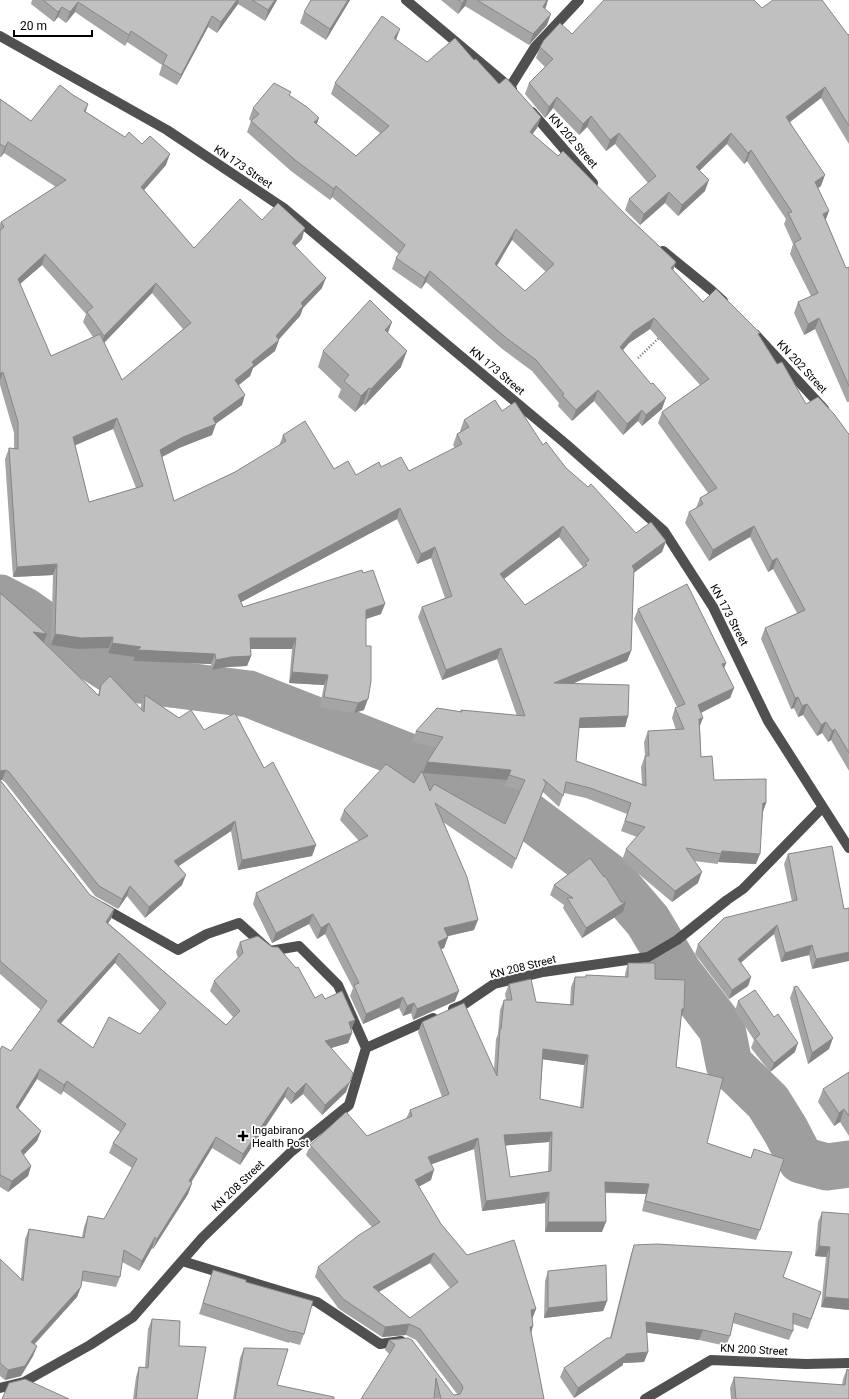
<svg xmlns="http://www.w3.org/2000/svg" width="849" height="1399" viewBox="0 0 849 1399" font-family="Roboto,sans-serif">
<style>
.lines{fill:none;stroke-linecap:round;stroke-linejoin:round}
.river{stroke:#9e9e9e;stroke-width:47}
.path{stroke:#727272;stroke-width:2.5;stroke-dasharray:1 2;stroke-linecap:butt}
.minor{stroke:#505050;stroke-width:10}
.wall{fill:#a5a5a5;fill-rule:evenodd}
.shaded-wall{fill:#868686}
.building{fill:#c0c0c0;stroke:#868686;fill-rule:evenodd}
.poi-dot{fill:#000;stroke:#fff;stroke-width:1.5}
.labels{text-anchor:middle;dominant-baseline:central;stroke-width:3.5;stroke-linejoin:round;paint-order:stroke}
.street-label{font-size:11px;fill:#000;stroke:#fff}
.poi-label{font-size:11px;fill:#000;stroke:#fff;text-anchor:start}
</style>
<rect width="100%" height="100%" fill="#fff"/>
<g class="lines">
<path class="river" d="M0,598L23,610L77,648L124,678L249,694L412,758L468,793L514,805L612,879L648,921L679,973L722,1029L729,1064L768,1102L786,1131L801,1160L827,1167L849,1164"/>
<path class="path" d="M638,358L661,336"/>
<path class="minor" d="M406,0L512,89
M0,36L167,130L285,209L566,444L664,531L713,607L768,721L849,848
M510,87L535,47L579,0
M532,112L593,183
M663,251L711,290L723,301
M755,334L824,409
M102,907L178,950L207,934L239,923L270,951L299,946L338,985L366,1048
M453,1009L463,1005L494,984L543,972L648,957L677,940L727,900L743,889L822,808
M182,1261L317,1302L380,1344L401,1341
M0,1388L24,1382L90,1345L133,1317L202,1238L292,1151L349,1105L366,1048L433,1018
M645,1399L711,1360L806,1364L849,1363"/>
</g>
<path class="wall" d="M32,0H277L265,21L238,4L217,33L208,27L177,85L159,75L162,65L127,42L125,46L75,12L66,23L58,17L54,22L31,4Z
M311,0H350L326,40L300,23L304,12Z
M441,0H548L545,8L547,25L529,45L465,6L458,14Z
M762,8L848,35L849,34V144L821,98L790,122L821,186L818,188L826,220L846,268H849V402H847L815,329L804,335L794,313L798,302L811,296L790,254L793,244L784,224L786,219L747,161L744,164L727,144L700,170L705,191L678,216L665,203L640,225L625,210L629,199L648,183L615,144L606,151L587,127L579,135L553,108L545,118L525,94L529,83L545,67L536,58L540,47L572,34Z
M396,40L427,62L474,60L499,84L541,117L537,128L532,134L626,215L676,262L673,270L703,302L759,335L777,364L806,404L849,434V771L831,740L828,742L822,733L817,736L803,715L798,717L794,708L791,709L761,639L765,628L797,613L773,569L768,572L750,537L727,550L709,561L685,523L689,512L696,508L700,498L708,493L658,423L662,412L700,385L650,329L629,343L623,350L662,409L642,426L638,421L623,435L594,401L572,421L558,406L559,403L532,371L501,348L426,282L421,289L392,269L396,258L399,254L332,197L330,200L291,171L247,132L251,121L249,119L253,108L290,96L317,124L356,156L380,133L331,94L335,83ZM512,240L546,272L525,291L497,266Z
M73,95L88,104L86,112L125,137L142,144L166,165L144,190L194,248L262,220L302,239L295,246L322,288L303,308L300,316L278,339L279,340L275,351L253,368L250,376L239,385L242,405L215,424L212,435L179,448L162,457L174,501L235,472L279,446L283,435L334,469L356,475L381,467L409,471L455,448L453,445L457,434L461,432L460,431L464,420L502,411L543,445L566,468L636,533L666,541L662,552L633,573L631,651L627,661L574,683L628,716L625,727L579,728L576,761L642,784L641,767L645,756L644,742L648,731L676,730L672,718L675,708L677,707L634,619L638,609L726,663L724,668L734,688L730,698L701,713L700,727L701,757L714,780L766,803L763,812L756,864L718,862V864L694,861L698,883L672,902L622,860L626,849L637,837L621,831L627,814L586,798L564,793L559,807L543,792L512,869L443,822L474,930L448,936V937L444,948L441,949L455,1001L413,1020L411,1013L403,1016L399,1008L363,1024L350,996L353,988L325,934L317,939L309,924L272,943L253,904L256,893L359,841L340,820L344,810L414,783L505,824L520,790L505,786L507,780L423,773L436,747L412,742L416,731L460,712L461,710L517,716L497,659L442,680L418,617L422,607L445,598L431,558L417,564L397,519L241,602L243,607L363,573L381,614L366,619L364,710L354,713L320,707L324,685L289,683L292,649H251V656L247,666L227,667L212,670L211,664L133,661L135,657L108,653L109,648L77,649L51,645L53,575L13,577L5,459L9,448L14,449V433L0,385V224L1,222L56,187L4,153L1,157H0V99L31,121ZM42,265L86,314L83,322L93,337L51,356L20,284ZM152,293L183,329L122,380L104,343ZM113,429L136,488L89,502L75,445ZM559,537L583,567L525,605L504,579Z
M388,333L401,367L365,405L363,404L355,412L338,397L341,389L318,367L323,351Z
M44,642L98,695L101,685L141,709V705L145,695L179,718L204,730L264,768L316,845L312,856L238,870L231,831L178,866L182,885L145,918L127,896L118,909L95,896L5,782L2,780H0Z
M0,780L90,895L114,909L111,919L108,923L226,1025L233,1017L210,991L214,981L238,958L236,952L240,942L315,998L325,999L355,1020L351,1030L352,1033L348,1043L331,1048L346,1092L322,1115L303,1094L291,1104L285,1097L240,1165L212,1148L191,1183H192L188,1194L153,1249L152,1248L139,1271L122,1262L120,1277L116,1287L82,1281L77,1297L34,1345L37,1346L33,1356L21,1376L5,1380L0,1376V1259L21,1279L25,1239L29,1229L82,1237L84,1227L88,1216L104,1219L132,1168L109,1153L113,1143L120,1132L63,1091L61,1095L37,1079L18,1108L41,1131L37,1141L23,1155L31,1166L28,1176L8,1192L0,1187V1050L11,1051L41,1010L0,974ZM115,963L160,1011L140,1034L93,1048L61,1023Z
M788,854L844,909L812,969L809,955L781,962L774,934L741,963L751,977L748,986L729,999L695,954L698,944L792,902L784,864Z
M554,885L621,902H626L623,912L582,938L563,908L564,905L550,895Z
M628,963L655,979L681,1018L676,1067L707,1143L751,1158L754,1149L760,1230L756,1240L642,1211L646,1194L605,1193L602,1232H545V1203L482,1211L474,1149L432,1164L431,1180L418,1187L441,1224L467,1255L536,1309L532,1319L533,1326L531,1332L544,1399H434V1396L385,1350L389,1340L452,1393L454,1395H458L416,1340L406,1335L382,1337L339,1309L315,1277L318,1267L372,1227L306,1155L310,1145L367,1136L406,1119L410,1110L442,1097L418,1032L422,1022L494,1070L496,1039L498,1034L500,1010L504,1000H506L505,994L509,984L536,1002L570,1005L571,987L575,977H586V975L625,977V974ZM543,1059L584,1065L580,1108L540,1099ZM549,1142L548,1172L510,1177L505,1145ZM430,1263L450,1288L410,1318L379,1292Z
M794,987L829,1049L808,1064L790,998Z
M738,1001L774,1017L795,1052L770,1072L751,1048L754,1040L735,1011Z
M849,1072V1136L840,1122L834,1126L818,1102L823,1089Z
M822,1212L849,1310L821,1307L826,1257L815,1256L818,1222Z
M634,1245L783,1278L821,1292L808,1329L793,1324V1331L789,1340L733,1323L730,1336L726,1346L699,1340L646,1332L648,1352L644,1362L623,1363V1365L574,1398L560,1377L564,1368L610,1338L631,1254Z
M213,1270L246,1282L304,1334L300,1345L289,1342V1343L199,1314Z
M548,1271L607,1301L603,1311L544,1318L545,1281Z
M152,1319L179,1346L197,1399H133L136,1377L139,1367H145L148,1329Z
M244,1348L277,1385L334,1399H233L240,1358Z
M847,1369L849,1399H731L730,1388L734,1377L842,1385L843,1379Z"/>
<path class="shaded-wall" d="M237,0H239L238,4L217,33L221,22Z
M275,0H277L265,21L268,10Z
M348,0H350L326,40L330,29Z
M465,0H467L465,6L458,14L462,3Z
M547,0H548L546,7L539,18L543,7Z
M78,2L75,12L66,23L70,12Z
M62,7L58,17L54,22L58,12Z
M551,14L547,25L529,45L533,34Z
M212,16L208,27L177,85L181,75Z
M400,29L396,40L394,38Z
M131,31L127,42L125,46L129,35Z
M825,87L821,98L782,128L786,117Z
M557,97L553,108L545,118L549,107Z
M591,116L587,127L579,135L583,124Z
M541,117L537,128L526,143L530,132Z
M319,118L315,129L314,122Z
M619,133L615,144L606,151L610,140Z
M731,133L727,144L692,178L696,167Z
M8,142L4,153L1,157L5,147Z
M751,150L747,161L744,164L748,153Z
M170,154L166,165L137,198L141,187Z
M825,175L821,186L811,193L815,182Z
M709,180L705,191L678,216L682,205Z
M336,186L332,197L330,200L334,189Z
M669,192L665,203L640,225L644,214Z
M829,211L825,222L823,214Z
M305,228L302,239L288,253L292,243Z
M516,229L512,240L491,275L495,264Z
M45,254L42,265L14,289L18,279Z
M676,262L672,273L671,268Z
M430,271L426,282L421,289L425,278Z
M326,278L322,288L303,308L300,316L274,345L279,340L275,351L253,368L250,376L231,391L235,380L276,336L301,303Z
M156,283L152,293L101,346L104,336Z
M654,318L650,329L629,343L616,358L620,347L633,332Z
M819,318L815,329L804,335L808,324Z
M392,322L386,338L385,330Z
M407,351L401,367L365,405L371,389Z
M3,372L0,380V374Z
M369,388L363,404L355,412L361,396Z
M598,390L594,401L572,421L576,410Z
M245,395L242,405L214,425L216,424L212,435L179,448L156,460L160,450L213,418Z
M666,398L662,409L642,426L646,415Z
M642,410L638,421L623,435L627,424Z
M117,418L113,429L69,448L73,437Z
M400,508L397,519L234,606L238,595Z
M563,526L559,537L496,585L500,574Z
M754,526L750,537L727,550L709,561L713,550L731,539Z
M666,541L662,552L628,577L632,566Z
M435,547L431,558L417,564L421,554Z
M777,558L773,569L768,572L772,561Z
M57,564L53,575L13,577L17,567Z
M385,604L381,614L363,620L366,610Z
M33,632L47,634L43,644Z
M55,634L113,637L109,648L77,649L51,645Z
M250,638H296L292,649H246Z
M112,643L215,654L211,664L133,661L135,657L108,653Z
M501,648L497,659L442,680L446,670Z
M631,651L627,661L550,693L554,683Z
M251,656L247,666L227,667L212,670L216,660L231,657Z
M726,663L722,673V664Z
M292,672L328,675L324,685L289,683Z
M734,688L730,698L694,716L698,705Z
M798,697L794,708L791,709L795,698Z
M368,699L364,710L354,713L358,703Z
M807,704L803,715L798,717L802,706Z
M628,716L625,727L576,728L580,718Z
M703,718L699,728V719Z
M826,722L822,733L817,736L821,725Z
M835,729L831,740L828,742L832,731Z
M427,762L511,770L507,780L423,773Z
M6,770L2,780H0V771Z
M763,803H766L762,814Z
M235,821L231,831L170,872L174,861Z
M316,845L312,856L238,870L242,860Z
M722,851L760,854L756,864L718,862Z
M702,872L698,883L672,902L675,891Z
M186,875L182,885L145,918L149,907Z
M130,886L127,896L118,909L122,899Z
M626,902L623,912L582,938L586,928Z
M114,909L111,919L102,932L106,922Z
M313,914L309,924L272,943L276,933Z
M478,920L474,930L440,938L444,928Z
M329,923L325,934L317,939L321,928Z
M777,925L774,934L734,968L738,959Z
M448,937L444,948L434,952L438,942Z
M812,945L809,955L781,962L785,953Z
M849,952V961L812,969L816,959Z
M119,953L115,963L54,1031L57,1021Z
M751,977L748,986L729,999L732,990Z
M459,991L455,1001L413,1020L417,1009Z
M403,997L399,1008L363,1024L366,1014Z
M414,1003L411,1013L403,1016L407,1006Z
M682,1009H684L680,1020Z
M355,1020L351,1030L349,1022Z
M352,1033L348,1043L321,1051L325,1041Z
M833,1038L829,1049L808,1064L812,1053Z
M798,1043L795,1052L770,1072L774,1063Z
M543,1049L588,1055L584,1065L540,1059Z
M40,1069L37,1079L13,1117L16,1107Z
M67,1081L63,1091L61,1095L64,1085Z
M350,1082L346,1092L322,1115L325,1105Z
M306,1083L303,1094L291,1104L295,1094Z
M288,1087L285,1097L240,1165L243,1154Z
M844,1109L840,1122L834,1126L839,1113Z
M41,1131L37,1141L17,1162L21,1151Z
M552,1132L549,1142L500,1146L504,1135Z
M216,1137L212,1148L185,1192L189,1181Z
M478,1138L474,1149L424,1167L428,1157Z
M31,1166L28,1176L8,1192L12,1181Z
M434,1170L431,1180L411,1191L415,1180Z
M605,1182L649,1184L646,1194L601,1192Z
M192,1183L188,1194L153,1249L157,1239Z
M549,1192L545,1203L482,1211L486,1201Z
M548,1222H606L602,1232H545Z
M155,1237L152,1248L139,1271L142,1261Z
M819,1246L830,1247L826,1257L815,1256Z
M434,1253L430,1263L369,1297L373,1287Z
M81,1287L77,1297L27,1352L31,1342Z
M825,1297L849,1299V1310L821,1307Z
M607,1301L603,1311L544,1318L548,1308Z
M536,1309L532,1319L531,1310Z
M646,1322L703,1330L699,1340L642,1332Z
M409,1324L406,1335L382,1337L385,1327Z
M533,1326L530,1337V1327Z
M37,1346L33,1356L21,1376L5,1380L8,1370Z
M648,1352L644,1362L623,1363V1365L574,1398L578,1388L626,1354Z"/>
<path class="building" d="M43,0H237L221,22L212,16L181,75L163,64L167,55L131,31L129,35L78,2L70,12L62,7L58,12Z
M252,0H275L268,10Z
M311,0H348L330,29L304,12Z
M458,0H465L462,3Z
M477,0H547L543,7L551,14L533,34Z
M604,0H754L762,8L773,0H822L848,35L849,34V126L825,87L786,117L825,175L815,182L829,211L823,214L846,268L849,267V386L819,318L808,324L798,302L818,293L794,243L801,239L788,213L792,212L751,150L748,153L731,133L696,167L709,180L682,205L669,192L644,214L629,199L656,176L619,133L610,140L591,116L583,124L557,97L549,107L529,83L553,59L540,47L544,40L560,23L572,34Z
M382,16L400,29L394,38L427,62L455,38L474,60L476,59L499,84L506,78L509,81L541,117L530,132L558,156L563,151L626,215L676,262L671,268L703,302L716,289L760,333L758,334L777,364L782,362L806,404L818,397L834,414L848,433L849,434V753L835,729L832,731L826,722L821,725L807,704L802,706L798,697L795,698L765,628L805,610L777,558L772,561L754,526L731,539L713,550L689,512L703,504L700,498L717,488L662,412L709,379L654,318L633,332L620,347L651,384L653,383L666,398L646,415L642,410L627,424L598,390L576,410L562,395L564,394L536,360L505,337L430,271L425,278L396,258L405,245L336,186L334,189L295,160L251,121L259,114L253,108L274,83L291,92L289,95L307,107L319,118L314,122L356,156L389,126L335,83ZM516,229L554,264L525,291L495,264Z
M60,85L73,95L88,104L84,111L125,137L129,132L142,144L150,136L170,154L141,187L194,248L240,199L262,220L278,203L305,228L292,243L326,278L301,303L303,306L276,336L279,340L252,362L254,365L235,380L245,395L213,418L216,424L183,437L160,450L174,501L235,472L286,441L283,435L305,421L334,469L348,461L356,475L379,462L381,467L401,457L409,471L462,444L457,434L469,427L464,420L495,400L502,411L515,402L543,445L546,442L566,468L588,487L591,484L636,533L651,522L666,541L632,566L634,569L631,651L554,683L629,685L628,716L580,718L576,761L646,786L645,756H649L648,731L684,729L675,708L685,704L638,609L687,584L726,663L722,664L734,688L698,705L703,718L699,719L701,757L712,756L714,780L766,779V803H763L760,854L722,851L721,854L686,848L702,872L675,891L626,849L645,827L625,821L631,803L590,788L566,782L563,796L543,779L546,783L516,859L435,803L467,877L478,920L444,928L448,937L438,942L459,991L417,1009L414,1003L407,1006L403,997L366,1014L354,985L359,983L329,923L321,928L313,914L276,933L256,893L368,836L344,810L386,764L414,783L422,771L430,791L434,784L505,824L525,780L509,775L511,770L427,762L443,737L416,731L437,708L462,712L461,710L525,716L501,648L446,670L422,607L452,596L435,547L421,554L400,508L238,595L243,607L362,570L363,573L373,570L385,604L366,610V646H371V681L368,699L358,703L324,697L328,675L292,672L296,638H250L251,656L231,657L216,660L215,654L137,650L141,647L112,643L113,637L81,638L55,634L57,564L17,567L9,448L18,449V422L3,372L0,374V230L4,227L1,222L66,180L8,142L5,147L0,144V99L31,121ZM45,254L93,307L87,312L104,336L156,283L191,323L122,380L100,334L51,356L18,279ZM117,418L143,486L89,502L73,437ZM563,526L589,560L585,563L587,565L525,605L500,574Z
M370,300L392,322L385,330L407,351L371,389L369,388L361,396L344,381L349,375L323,351Z
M0,593L47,634L33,632L99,696L101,685L110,676L144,712L145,695L179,718L191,710L204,730L235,713L264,768L273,762L316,845L242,860L235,821L174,861L186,875L149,907L130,886L122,899L99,886L9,772L6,770L0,771Z
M0,780L90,895L114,909L106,922L226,1025L240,1011L214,981L243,953L240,942L258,936L272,947H278L296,968L298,967L315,998L322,994L325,999L342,991L355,1020L349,1022L352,1033L325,1041L353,1073L350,1082L325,1105L306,1083L295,1094L288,1087L243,1154L216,1137L189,1181L192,1183L157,1239L155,1237L142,1261L124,1250L120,1277L83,1271L81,1287L31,1342L37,1346L25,1366L8,1370L0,1363V1259L23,1281L29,1229L84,1238L88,1216L104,1219L137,1159L113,1143L126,1124L67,1081L64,1085L40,1069L16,1107L41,1131L21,1151L31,1166L12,1181L0,1175V1050L2,1046L11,1051L47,1001L0,961ZM119,953L166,1003L140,1034L109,1017L93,1048L57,1021Z
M832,846L844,909L849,908V952L816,959L812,945L785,953L777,925L738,959L751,977L732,990L698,944L724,918L797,900L788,854Z
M590,858L604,877L605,876L621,902H626L586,928L567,898H573L554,885Z
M628,963H655V979L685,980L684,1009H682L676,1067L723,1078L707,1143L751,1158L754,1149L784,1159L760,1230L645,1201L649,1184L605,1182L606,1222H548L549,1192L486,1201L478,1138L428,1157L434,1170L415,1180L441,1224L467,1255L514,1240L536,1309L531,1310L533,1326L530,1327L544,1399H441L436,1378L434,1399H361L395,1345L389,1340L408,1338L412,1340L452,1393L454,1395L460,1394L463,1388L462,1385L420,1329L409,1324L385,1327L343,1299L318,1267L359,1235L380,1222L310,1145L346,1112L367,1136L412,1116L410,1110L449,1094L422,1022L464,1003L497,1076L500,1029H501L504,1000H512L509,984L531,979L536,1002L573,1005L575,977H586V975L628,977ZM543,1049L588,1055L583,1108L540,1099ZM552,1132L551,1171L510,1177L504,1135ZM434,1253L458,1282L410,1318L373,1287Z
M797,986L833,1038L812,1053L794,987Z
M755,990L774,1017L778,1014L798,1043L774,1063L755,1039L760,1034L738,1001Z
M849,1072V1116L844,1109L839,1113L823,1089Z
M822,1212L849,1214V1299L825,1297L830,1247L819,1246Z
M657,1244L792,1252L783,1277L821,1292L811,1319L793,1313V1331L735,1313L730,1336L703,1330L646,1322L648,1352L626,1354V1355L578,1388L564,1368L607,1338H611L634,1245Z
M606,1265L607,1301L548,1308V1271Z
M213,1270L246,1280V1282L313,1301L304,1334L293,1331V1332L203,1303Z
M152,1319L180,1321L179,1346L206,1347L197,1399H136L139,1367L148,1368Z
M244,1348L288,1349L277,1385L334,1397V1399H235Z
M847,1369L849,1370V1399H736L734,1377L845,1385Z
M25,1379L69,1399H2L9,1383Z"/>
<path class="poi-dot" d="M241 1130h4v4h4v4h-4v4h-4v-4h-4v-4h4z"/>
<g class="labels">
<g class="street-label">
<text transform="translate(573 141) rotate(49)">KN 202 Street</text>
<text transform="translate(243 167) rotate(34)">KN 173 Street</text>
<text transform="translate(802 367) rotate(47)">KN 202 Street</text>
<text transform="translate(497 371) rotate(40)">KN 173 Street</text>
<text transform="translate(729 615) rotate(62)">KN 173 Street</text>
<text transform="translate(523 967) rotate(-14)">KN 208 Street</text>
<text transform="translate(238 1186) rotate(-44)">KN 208 Street</text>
<text transform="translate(754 1350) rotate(3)">KN 200 Street</text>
</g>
<g class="poi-label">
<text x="252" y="1130">Ingabirano<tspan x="252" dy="13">Health Post</tspan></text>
</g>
</g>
<path d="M14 30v6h78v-6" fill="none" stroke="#000000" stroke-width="2"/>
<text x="20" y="30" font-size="12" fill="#000000" stroke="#ffffff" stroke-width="3" paint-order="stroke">20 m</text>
</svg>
